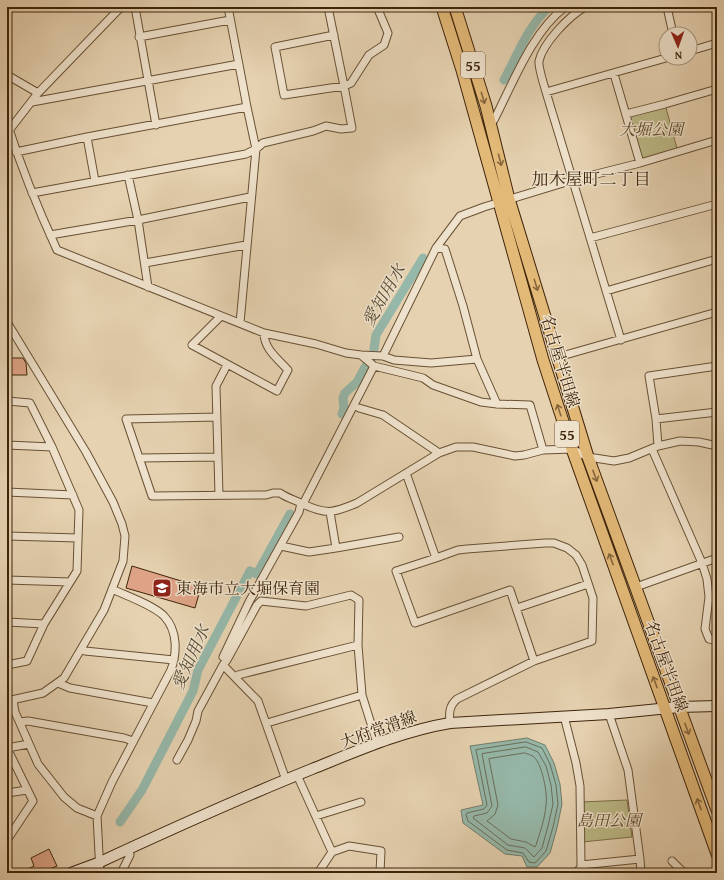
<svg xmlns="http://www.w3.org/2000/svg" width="724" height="880" viewBox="0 0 724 880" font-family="'Gentium Book Plus','Noto Serif JP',serif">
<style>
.green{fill:#bcba87;stroke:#7d6f49}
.water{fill:#96b8aa;stroke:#737d6a}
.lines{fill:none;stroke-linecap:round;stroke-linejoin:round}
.shore{stroke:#6a6e5a;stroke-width:1}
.canal{stroke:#96b8aa;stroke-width:9}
.building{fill:#dea386;stroke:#3e240b}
.street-casing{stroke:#685034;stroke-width:9}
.secondary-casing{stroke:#3e240b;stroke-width:12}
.primary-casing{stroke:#3e240b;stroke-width:13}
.street{stroke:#efe2cc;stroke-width:7}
.secondary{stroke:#efe2cc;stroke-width:10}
.primary{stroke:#e3b978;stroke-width:11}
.oneway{stroke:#88673c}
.labels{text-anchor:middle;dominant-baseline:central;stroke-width:3;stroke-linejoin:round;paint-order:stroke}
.shield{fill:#efe2cc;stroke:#735d45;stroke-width:1}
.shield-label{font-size:15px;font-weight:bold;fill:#3e240b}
.park-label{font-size:16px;font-style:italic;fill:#5e4a2a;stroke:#efe2cc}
.street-label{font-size:16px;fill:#3e240b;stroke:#efe2cc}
.poi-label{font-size:16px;fill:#3e240b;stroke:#efe2cc;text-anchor:start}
.neighbourhood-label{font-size:17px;fill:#3e240b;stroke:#efe2cc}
.water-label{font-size:17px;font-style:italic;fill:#544933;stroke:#efe2cc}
</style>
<rect width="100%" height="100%" fill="#e6d2b1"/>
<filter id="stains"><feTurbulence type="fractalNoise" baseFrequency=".005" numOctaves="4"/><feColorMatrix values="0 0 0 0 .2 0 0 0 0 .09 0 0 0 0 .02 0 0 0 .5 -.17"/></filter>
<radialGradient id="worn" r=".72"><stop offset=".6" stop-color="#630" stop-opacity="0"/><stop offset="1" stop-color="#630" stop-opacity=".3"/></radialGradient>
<path class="green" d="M665,104L678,152L640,163L626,114Z
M627,800L632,837L582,842L581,802Z"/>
<path class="water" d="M527,738L545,745L554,763L560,784L562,804L557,828L550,853L537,867H527L522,856L505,854L463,823L461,810L483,805L470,746Z"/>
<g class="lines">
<path class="shore" d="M526,742L542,748L550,764L556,785L558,804L553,827L546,851L535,863L529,862L523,853L507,850L468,821L466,815L467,813L484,809L487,805L476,750Z
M526,747L538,752L546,766L551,785L553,804L548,826L542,848L534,857L525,848L508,845L473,818L474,816L487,813L492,806L482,754Z
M525,753C527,754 532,755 534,757C542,764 548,794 546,805C545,819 540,832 536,845L535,847L526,842L511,839L487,821L495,814L498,805L489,759Z"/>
<path class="canal" d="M504,80C517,56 528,26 549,7
M374,349L376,335L423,258
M342,414L344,408L343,398L345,393L357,382L365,367
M120,822L142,790L193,691L198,670L250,571L257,574L290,514"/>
</g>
<path class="building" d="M7,358H23L26,363L27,375H7Z
M132,566L201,587L195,608L126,588Z
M49,849L57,866L40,873H19L34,866L31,858Z"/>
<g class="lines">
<g class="street-casing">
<path id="street" d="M135,7L156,125
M228,7L247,107L256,149L240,323
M328,7L344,86L284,95L275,47L334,35
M585,7C569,16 543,43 539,61C538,67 544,85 546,92L621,340
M667,7L673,34
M139,37L230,20
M690,51L717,43
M614,74L640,163
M7,75L38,93
M546,92L666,58
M32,102L239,64
M626,114L665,104L717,89
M489,122L494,120C513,83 532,32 565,7
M7,123C21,167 38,209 57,250L264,333L316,344L346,353L361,355
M7,133L38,93L121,7
M87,137L95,181
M16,152L87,137L247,107
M128,175L138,220L148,287
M32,193L246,154L256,149L263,143L313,131L326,126L341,129L352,128L344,86L351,83L369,55L384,45L388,33L377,7
M50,235L138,220L250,197
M590,238L717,204
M436,248L445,249L463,306L477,359L497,404
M145,263L246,245
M606,291L717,259
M221,316L192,345L277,391L288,370C278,359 264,349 264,333
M7,322L86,452L113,502L122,524L125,536L123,561L104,610L64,678L43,693L7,701
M383,356L436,248L460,216L484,207L573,180L640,163L717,140
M558,357L717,312
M477,359L431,363L394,360L383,356L361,355L374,366L423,378L433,385L481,402L497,404L530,405L543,450
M7,401L30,403L52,447L79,510L77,571L44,624L27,661L7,665
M359,408L383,415L439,453
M217,417L126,419L152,496L266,495L273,493H280C287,498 295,500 303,504C326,515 334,513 357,503L439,453L456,447H473L515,456L524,455L543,450L572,449L588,457L614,461L629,458L658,446L680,441L699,442L717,446
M656,419L717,412
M7,445L52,447
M658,446L656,419L649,376L717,366
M652,449L702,563L707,579L709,597L705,629L709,639L717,641
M139,458L218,457
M406,473L436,558L396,571L415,623L510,590L534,661L457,699C449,706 449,713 450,723
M7,492L73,495
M219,495L216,386L227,365
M303,504L374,366
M330,512L336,548L399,537
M7,536L78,538
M281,546L309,552L336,548
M436,558L458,550L467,549L545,543H554L567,548L576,555L582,565L593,598L592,641L534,661
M7,580L70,582
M636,587L717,558
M517,608L588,584
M7,622L44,624
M81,649L85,651L174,660
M227,660L257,605L261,601L306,606L351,595L359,600L358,645L362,695L377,743
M223,665L258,701L286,780
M236,678L238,675L358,645
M58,683L70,688L153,703
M13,700L15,712L38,764L64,797L77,808L97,816
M609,714L628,770L640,859
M564,716L576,763L580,786L581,865L640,859L641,873
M20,722L28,721L124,738L133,741
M267,723L362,695
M7,748L33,801L7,840
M7,748L29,744
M177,760L188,740L196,721L198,711L223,665L227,660L223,657L249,602L299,512L301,503
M297,775L332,852
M7,793L27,790
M316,816L361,802
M672,861L684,873
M100,873L97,816L112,782L171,670C177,653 178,631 164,616C153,605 127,596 112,589
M121,873L130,855L129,848
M318,873L332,852L349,846L381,851L380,873
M576,873L583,865
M714,873L717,872"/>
</g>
<g class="secondary-casing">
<path id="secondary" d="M71,873L98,863C169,830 240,798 312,769C357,751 402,731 450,723L609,714L679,707L717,706"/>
</g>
<g class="primary-casing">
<path id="primary" d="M442,7L462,70L543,360L572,449L717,854
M455,7L486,106L509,199L588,457L717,810"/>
</g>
<use href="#street" class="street"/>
<use href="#secondary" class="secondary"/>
<use href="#primary" class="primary"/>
</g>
<defs><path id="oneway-shaft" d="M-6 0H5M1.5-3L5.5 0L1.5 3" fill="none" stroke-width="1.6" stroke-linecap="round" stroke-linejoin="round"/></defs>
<g class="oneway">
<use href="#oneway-shaft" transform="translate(483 98) rotate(73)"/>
<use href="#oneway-shaft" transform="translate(500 160) rotate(75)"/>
<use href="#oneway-shaft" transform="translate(536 285) rotate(73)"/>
<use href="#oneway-shaft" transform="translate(559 410) rotate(-108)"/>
<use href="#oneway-shaft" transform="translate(595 476) rotate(70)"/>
<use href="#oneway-shaft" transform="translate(611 559) rotate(-110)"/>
<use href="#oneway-shaft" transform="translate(655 682) rotate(-110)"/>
<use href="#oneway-shaft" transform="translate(687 729) rotate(69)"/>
<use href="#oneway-shaft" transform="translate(699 804) rotate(-110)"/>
</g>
<defs>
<g id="school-square" transform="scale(1)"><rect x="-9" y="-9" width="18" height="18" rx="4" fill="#8f2418" stroke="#efe2cc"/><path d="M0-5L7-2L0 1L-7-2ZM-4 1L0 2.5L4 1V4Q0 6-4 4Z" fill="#fff"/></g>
</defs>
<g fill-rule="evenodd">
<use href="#school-square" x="162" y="588"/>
</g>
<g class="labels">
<g class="shield">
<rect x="461" y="52" width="24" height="26" rx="3"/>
<rect x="555" y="421" width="24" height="26" rx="3"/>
</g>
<g class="shield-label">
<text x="473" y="65">55</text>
<text x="567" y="434">55</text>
</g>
<g class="park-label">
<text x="651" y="129">大堀公園</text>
<text x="609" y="820">島田公園</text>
</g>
<g class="street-label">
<text transform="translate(561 361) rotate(73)">名古屋半田線</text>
<text transform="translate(667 666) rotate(70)">名古屋半田線</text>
<text transform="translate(378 729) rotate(-20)">大府常滑線</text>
</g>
<g class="poi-label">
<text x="176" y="588">東海市立大堀保育園</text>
</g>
<g class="neighbourhood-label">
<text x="591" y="178">加木屋町二丁目</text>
</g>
<g class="water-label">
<text transform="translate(383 295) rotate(-60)">愛知用水</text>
<text transform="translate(190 657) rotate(-66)">愛知用水</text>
</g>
</g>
<rect width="724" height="880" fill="none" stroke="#e6d2b1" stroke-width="24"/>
<rect x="8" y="8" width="708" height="864" fill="none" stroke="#3e240b" stroke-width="2"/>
<rect x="12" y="12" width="700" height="856" fill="none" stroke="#3e240b"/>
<g transform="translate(678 46) rotate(178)"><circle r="19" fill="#efe2cc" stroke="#a8967f"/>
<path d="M0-3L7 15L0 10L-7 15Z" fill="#8f2418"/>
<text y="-6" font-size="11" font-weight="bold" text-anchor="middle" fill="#3e240b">N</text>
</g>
<rect width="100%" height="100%" filter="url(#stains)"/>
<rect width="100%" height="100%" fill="url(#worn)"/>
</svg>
